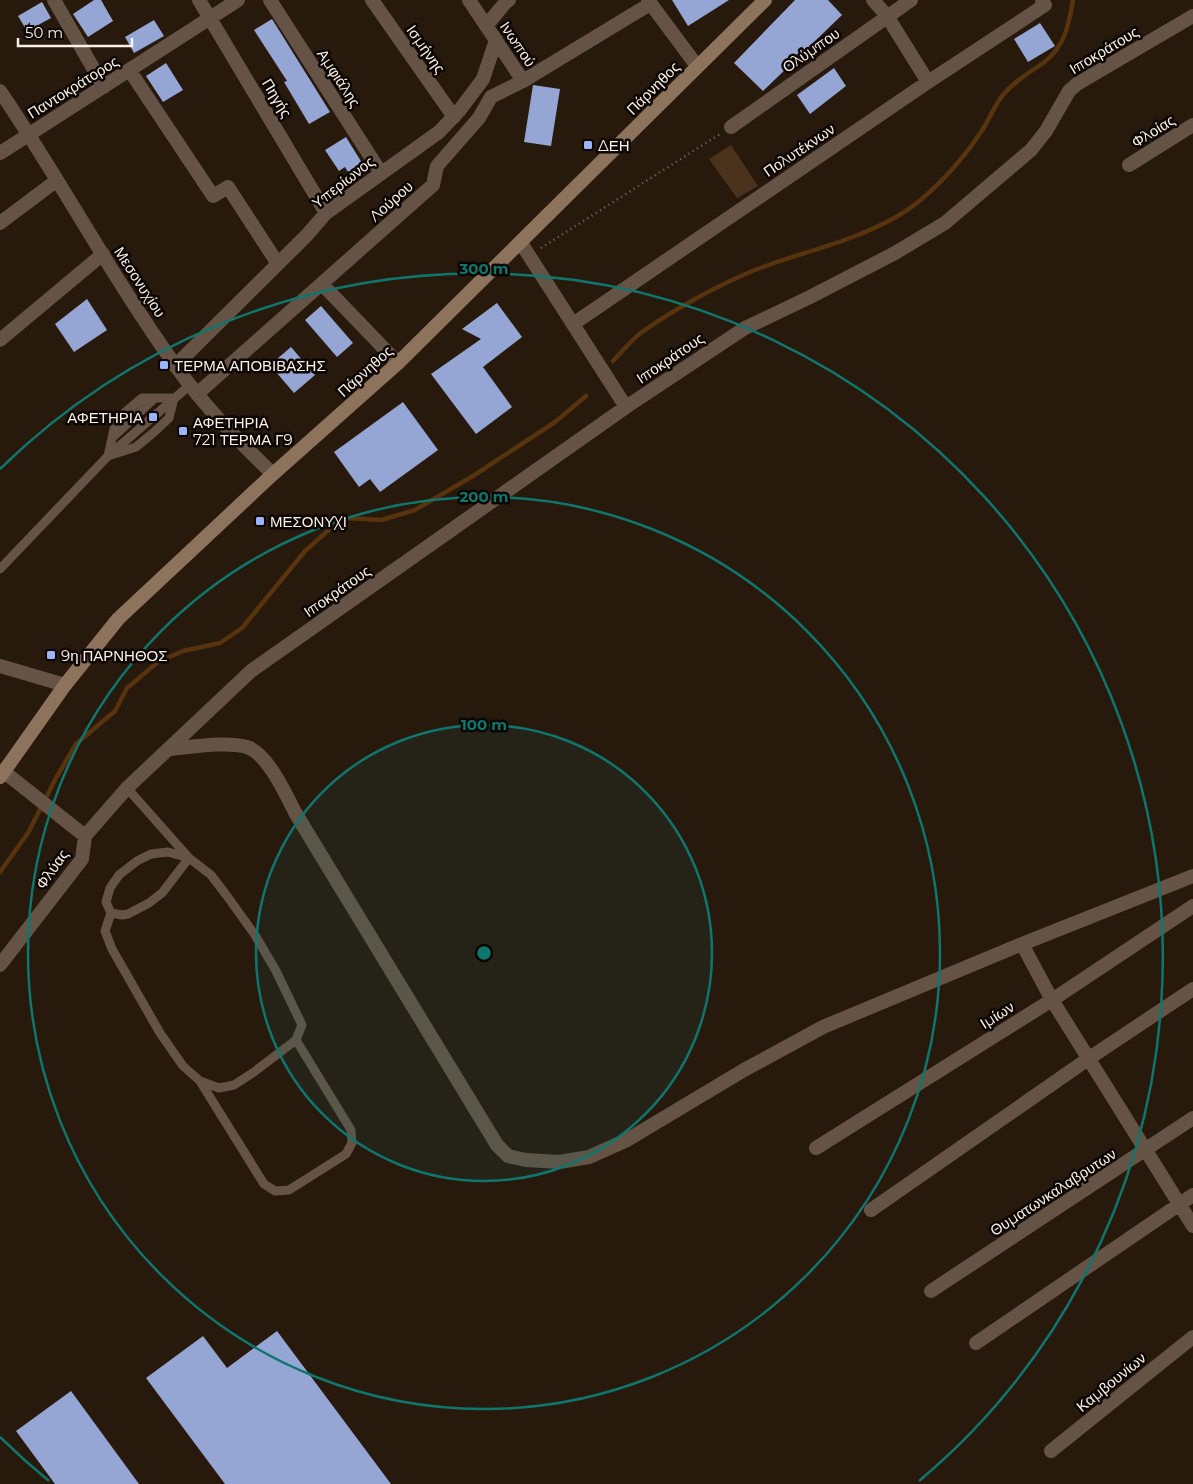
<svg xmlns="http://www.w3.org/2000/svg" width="1193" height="1484" viewBox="0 0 1193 1484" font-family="Montserrat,sans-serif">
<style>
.green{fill:#4b321c}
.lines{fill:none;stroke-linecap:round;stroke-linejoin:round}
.stream{stroke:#57330e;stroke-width:4.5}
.building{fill:#95a6d5}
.path{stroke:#7a6d62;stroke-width:2.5;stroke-dasharray:1 4;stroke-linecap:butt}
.service{stroke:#655446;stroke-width:9}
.minor{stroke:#655446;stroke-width:14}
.tertiary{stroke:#655446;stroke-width:14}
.secondary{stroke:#8e735c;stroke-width:14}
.ring{fill:none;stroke:#0f766e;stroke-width:2.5}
.poi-dot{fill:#9cb4fd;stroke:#0c0603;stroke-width:2}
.labels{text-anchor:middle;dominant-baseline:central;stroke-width:5;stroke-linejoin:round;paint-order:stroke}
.street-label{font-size:15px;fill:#fbf1e8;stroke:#0c0603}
.poi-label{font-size:15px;fill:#fbf1e8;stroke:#0c0603;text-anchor:start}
.centre{fill:#0f766e;stroke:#0c0603;stroke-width:2.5}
.ring-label{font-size:15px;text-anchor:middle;font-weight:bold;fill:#0f766e;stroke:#0c0603;stroke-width:5;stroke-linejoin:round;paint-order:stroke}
</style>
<rect width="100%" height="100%" fill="#28190d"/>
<path class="green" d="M731,145L758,186L737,198L709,159Z"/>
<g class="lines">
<path class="stream" d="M613,361C622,352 632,339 642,332C673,310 720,284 755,270C802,252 852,242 896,217C927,200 962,161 981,132C989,120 994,107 1002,96C1013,82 1029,73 1043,63C1065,47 1069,24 1073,0
M0,872L28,833L56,778L76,744L115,711L127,688L158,662L183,651L220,643L242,628L305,551L331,528L345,518L381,520L415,510L473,476L555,422L586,396"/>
</g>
<path class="building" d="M94,0H101L113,21L88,37L73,14Z
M672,0H729L688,26Z
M795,0H828L842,15L763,91L734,63Z
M42,2L51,18L27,31L18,16Z
M272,19L330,112L309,124L284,82L287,81L254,30Z
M154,20L164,36L134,53L125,37Z
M1040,23L1055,46L1028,62L1014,39Z
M166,63L183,90L163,102L146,76Z
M834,68L846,86L810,114L797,95Z
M533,85L560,89L551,146L524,142Z
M346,137L367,171L353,180L345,167L339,171L325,150Z
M87,299L107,330L74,352L55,324Z
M497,303L522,337L483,367L512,407L476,434L431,374L481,339L462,329Z
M321,306L353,343L337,357L305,320Z
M291,347L315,375L294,393L270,365Z
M403,402L438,450L380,492L370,479L359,487L334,452Z
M277,1331L391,1484H225L146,1378L203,1336L227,1368Z
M71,1391L139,1484H55L16,1431Z"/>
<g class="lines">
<path class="path" d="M541,248L720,134"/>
<path class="service" d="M142,398H174L169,418L153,433L136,447L108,456L116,420Z
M113,437L155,398
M0,569L108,456L190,385
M127,788L189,858L211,875L227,896L255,935L276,971L302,1025L296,1040L254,1072L234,1085L219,1088L200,1081L183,1066L160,1033L112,949L105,931L111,913L106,902L110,888L119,875L137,861L151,854L168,852L189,858
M111,913L122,915L128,914L149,903L162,893L189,858
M200,1081L264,1184L275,1191L289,1190L346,1154L352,1143L351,1130L296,1040"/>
<path class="minor" d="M54,0L104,87
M199,0L326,213
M270,0L381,173
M372,0L454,117
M469,0L523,81
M648,0L697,66
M873,0L887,16L928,82
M486,26L505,3L509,0
M130,71L213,196L228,187L278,264
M731,127L911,0
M0,153L238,0
M1129,165L1193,125
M0,223L56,181
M521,243L626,407
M322,284L398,363
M573,324L928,82L1045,5L1042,0
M0,340L103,254
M175,366L307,235L326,213L439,132L459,111L483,79L496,40
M197,394L433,185L437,166L479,118L491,97L523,81L650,4
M0,666L65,685
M170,749C193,747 225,741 247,747C268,754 286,795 296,814L497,1145L508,1156L526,1160L559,1162L589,1157L627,1140L744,1070L823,1027L1022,944L1193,876
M3,771L85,836
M1022,944L1052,1000L1193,1226
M0,965L82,859L85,836L127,788L251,671L626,407L745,328L810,297L895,253L945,223L1031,150L1046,131L1069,91L1077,84L1193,16
M816,1148L1052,1000L1193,906
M871,1210L1088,1059L1193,989
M931,1291L1193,1118
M976,1343L1193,1195
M1051,1451L1193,1337"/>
<path class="tertiary" d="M0,91C61,181 112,277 175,365C203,405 238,441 273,474"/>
<path class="secondary" d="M0,777L65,685L118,619L273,474L398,363L765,0"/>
</g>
<circle cx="484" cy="953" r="228" fill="#0f766e" fill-opacity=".12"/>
<g class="ring">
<circle cx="484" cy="953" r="228"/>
<circle cx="484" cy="953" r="456"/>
<path d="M49 1481A684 684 0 0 1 0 1437M0 469A684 684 0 1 1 919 1481"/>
</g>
<g class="poi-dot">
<rect x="583" y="140" width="10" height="10" rx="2.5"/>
<rect x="159" y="360" width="10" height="10" rx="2.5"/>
<rect x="148" y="412" width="10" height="10" rx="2.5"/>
<rect x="178" y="426" width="10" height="10" rx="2.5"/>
<rect x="255" y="516" width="10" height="10" rx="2.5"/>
<rect x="46" y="650" width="10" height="10" rx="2.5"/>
</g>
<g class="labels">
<g class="street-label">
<text transform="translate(518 44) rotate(56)">Ινωπού</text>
<text transform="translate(426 49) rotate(55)">Ισμήνης</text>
<text transform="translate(811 50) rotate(-35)">Ολύμπου</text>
<text transform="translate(1104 50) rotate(-31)">Ιποκράτους</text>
<text transform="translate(339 78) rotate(57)">Αμφιάλης</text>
<text transform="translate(73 87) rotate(-32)">Παντοκράτορος</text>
<text transform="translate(653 88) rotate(-45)">Πάρνηθος</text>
<text transform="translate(277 98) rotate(59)">Πηγής</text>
<text transform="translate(1153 131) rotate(-32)">Φλοίας</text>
<text transform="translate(799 150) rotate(-34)">Πολυτέκνων</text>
<text transform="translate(343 182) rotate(-38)">Υπερίωνος</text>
<text transform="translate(391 201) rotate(-42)">Λούρου</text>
<text transform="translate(140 282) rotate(57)">Μεσονυχίου</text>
<text transform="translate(670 358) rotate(-34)">Ιποκράτους</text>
<text transform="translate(365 371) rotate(-42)">Πάρνηθος</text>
<text transform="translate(337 591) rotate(-35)">Ιποκράτους</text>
<text transform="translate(52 869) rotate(-55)">Φλύας</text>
<text transform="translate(997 1015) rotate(-32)">Ιμίων</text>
<text transform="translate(1053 1192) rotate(-33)">Θυματωνκαλαβρυτων</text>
<text transform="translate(1111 1382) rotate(-39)">Καμβουνίων</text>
</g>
<g class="poi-label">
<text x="598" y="145">ΔΕΗ</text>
<text x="174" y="365">ΤΕΡΜΑ ΑΠΟΒΙΒΑΣΗΣ</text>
<text x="143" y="417" text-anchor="end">ΑΦΕΤΗΡΙΑ</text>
<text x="193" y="422">ΑΦΕΤΗΡΙΑ<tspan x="193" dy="17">721 ΤΕΡΜΑ Γ9</tspan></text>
<text x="270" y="521">ΜΕΣΟΝΥΧΙ</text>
<text x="61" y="655">9η ΠΑΡΝΗΘΟΣ</text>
</g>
</g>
<circle cx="484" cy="953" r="8" class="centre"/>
<g class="ring-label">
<text x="484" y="274">300 m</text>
<text x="484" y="502">200 m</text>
<text x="484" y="730">100 m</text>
</g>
<path d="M18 38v8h114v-8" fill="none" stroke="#fbf1e8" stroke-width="2.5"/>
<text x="25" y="38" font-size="15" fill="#fbf1e8" stroke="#0c0603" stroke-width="4" paint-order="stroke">50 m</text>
</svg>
